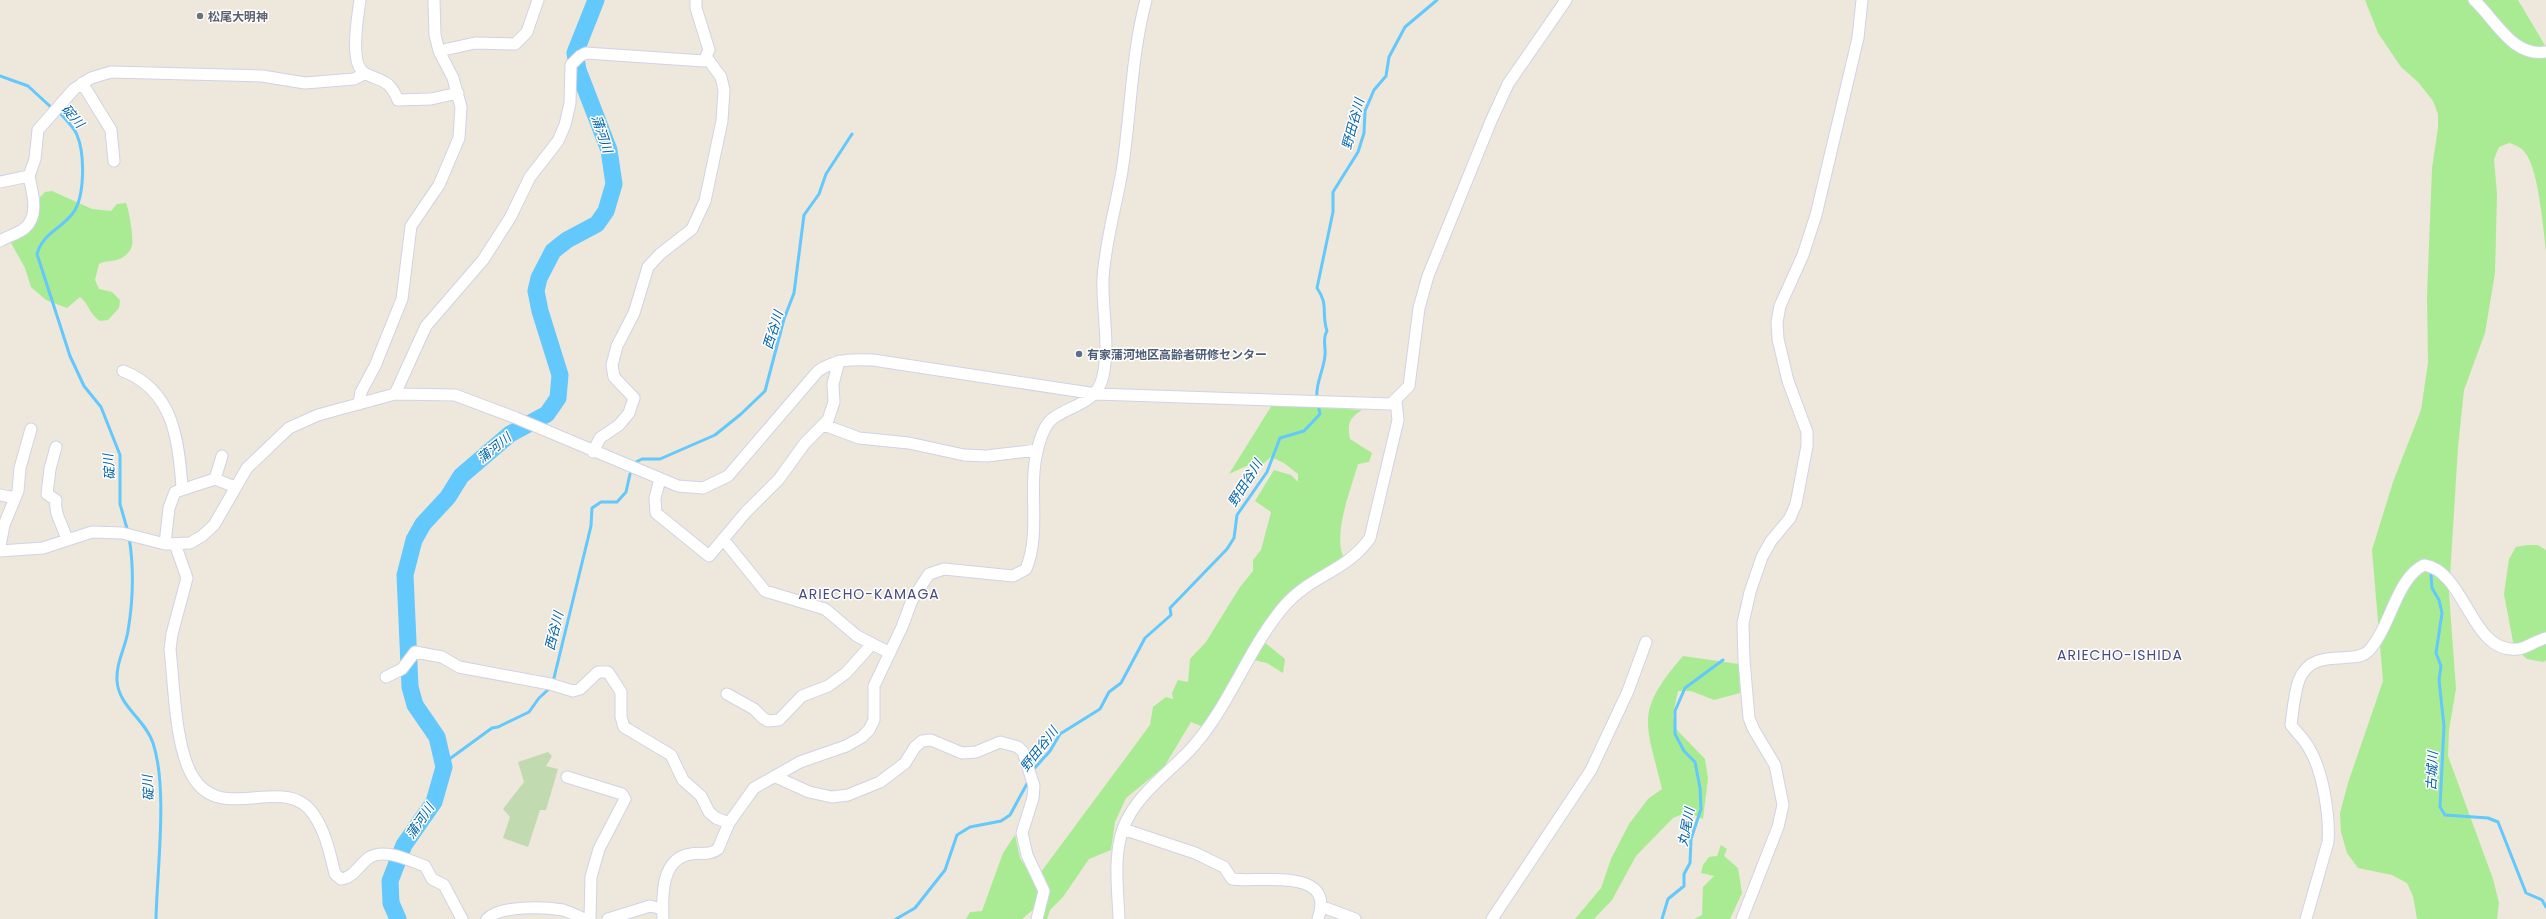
<svg xmlns="http://www.w3.org/2000/svg" width="2546" height="919" viewBox="0 0 2546 919" font-family="Poppins,'Noto Sans JP',sans-serif">
<style>
.green{fill:#a9eb92}
.cemetery{fill:#c2dab0}
.lines{fill:none;stroke-linecap:round;stroke-linejoin:round}
.stream{stroke:#63c8fc;stroke-width:3}
.river{stroke:#63c8fc;stroke-width:17}
.minor-casing{stroke:#d0d3e5;stroke-width:13}
.minor{stroke:#fff;stroke-width:11}
.worship-dot{fill:#6b7280;stroke:#fff;stroke-width:1.5}
.service-dot{fill:#5c6f8a;stroke:#fff;stroke-width:1.5}
.labels{text-anchor:middle;dominant-baseline:central;stroke-width:3;stroke-linejoin:round;paint-order:stroke}
.worship-label{font-size:12px;font-weight:bold;fill:#5b616d;stroke:#fff;text-anchor:start}
.service-label{font-size:12px;font-weight:bold;fill:#4e5e75;stroke:#fff;text-anchor:start}
.water-label{font-size:13px;font-style:italic;fill:#0063a9;stroke:#fff}
.quarter-label{font-size:14px;letter-spacing:1px;fill:#464c81;stroke:#fff}
</style>
<rect width="100%" height="100%" fill="#eee7db"/>
<path class="green" d="M2365,0H2518L2546,47V251C2543,227 2539,177 2528,157C2524,149 2517,145 2509,143L2499,147L2494,159L2497,194L2495,273L2485,333L2464,390L2458,447L2449,593L2456,689L2449,730L2448,756L2493,879L2499,903L2497,919H2417L2413,896L2407,883L2392,875L2358,868L2347,853L2341,832L2340,813L2348,783L2383,681L2372,550L2393,482L2421,410L2428,363L2427,297L2432,168L2438,128V114L2433,101L2418,82L2401,67L2378,33Z
M52,191L92,209L111,211L117,204L126,203C129,210 134,238 132,246C131,251 125,257 119,259C113,262 106,260 99,264L95,280L99,289L112,292L120,300L119,308L108,320L100,321C90,315 89,304 80,297L67,308L46,300L31,287L25,268L11,243C27,226 40,226 40,197L45,192Z
M1272,405L1362,410C1349,418 1347,424 1350,439L1372,453L1369,462L1358,464C1351,489 1331,538 1345,560L1310,578L1258,637L1285,659L1283,673L1267,663L1245,658L1203,727L1191,722L1164,767L1126,798L1115,822L1111,850L1089,859L1063,897L1050,910L1047,919H1041L1035,908L1022,919H966L970,912L982,911L1003,853L1015,835L1020,858L1032,877L1041,872L1150,725L1153,707L1166,697L1173,699L1172,693L1178,680L1188,682L1190,659L1206,642L1240,587L1253,571V560L1261,550L1271,512L1255,501L1274,470L1291,475L1298,482V474L1284,463L1271,457L1262,465L1253,463L1229,474Z
M2527,545H2538L2546,550V660L2544,662L2527,659L2514,647L2504,594L2509,559L2516,547Z
M1683,656L1739,664L1740,693L1714,700L1691,691H1678L1673,715L1675,728L1705,759L1708,778L1703,819L1687,812L1673,818L1636,856L1612,900L1594,919H1575L1601,888L1611,859L1629,824L1648,799L1662,789C1646,722 1634,713 1683,656Z
M1721,845L1727,849L1724,856L1738,868L1742,893L1730,919H1694L1702,915L1703,887L1714,876L1701,873L1703,865L1709,857L1717,856Z"/>
<path class="cemetery" d="M548,752L552,756L546,766L558,769L546,810H540L528,847L503,838L510,817L503,809L524,782L518,762Z"/>
<g class="lines">
<path class="stream" d="M0,76L28,86L53,109
M58,111C64,118 74,127 77,135C85,154 85,197 73,213C60,230 43,233 37,254L70,356L84,386L101,407L120,455V504L128,532
M1317,398C1315,384 1324,370 1325,355C1326,346 1322,339 1327,331C1321,312 1329,305 1317,288L1333,212V192L1358,152L1364,133L1365,111L1374,90L1386,76L1389,57L1405,27L1437,0
M634,463L642,459H660L715,435L741,414L765,391L784,319L794,293L804,215L819,194L826,174L852,134
M129,537C134,567 133,601 128,631C125,649 116,662 117,681C119,707 145,719 153,743C168,788 157,870 156,919
M2431,575L2432,588L2439,600L2442,613L2436,653L2441,666L2439,680L2444,726L2440,807L2445,815L2488,818L2498,822L2526,893L2542,900L2546,907
M553,682L591,526L592,508L601,502H617L626,492L630,474
M444,763L492,728L498,727L529,712L539,698L551,687
M1032,771L1050,751L1060,734L1100,709L1109,692L1121,683L1145,638L1171,615L1170,608L1227,549L1234,538L1237,515L1267,472L1280,438L1304,431L1320,414L1318,404
M896,919L915,908L945,870L957,835L970,827L1001,821L1010,815L1029,780
M1662,919L1668,899L1684,886V874L1690,863L1691,839L1701,809L1700,788L1695,762L1684,751L1675,734V711L1685,688L1723,660"/>
<path class="river" d="M398,919L391,903L390,881L404,845L434,802L444,767L437,737L415,705L410,687L405,575L414,540L423,524L448,497L461,476L510,434L547,414L558,398L560,375L540,311L536,291L539,278L553,251L567,240L597,224L606,211L614,184L609,150L578,70L575,53L596,0"/>
<g class="minor-casing">
<path id="minor" d="M360,0C358,16 348,66 366,74C384,82 389,80 398,100L431,99L458,93
M2474,0C2496,20 2512,57 2546,52
M439,51L475,43L515,44L527,32L538,0
M82,83L111,130L114,161
M0,182L29,176L35,159L38,130L74,89L91,78L111,72L262,76L305,83L354,79L364,74
M0,241C8,236 18,234 25,228C40,215 32,192 29,176
M123,371C173,390 179,440 182,488
M395,394L426,326L483,260L510,218L530,177L558,141L565,125L570,103L571,65L580,56L586,53L704,61L709,50L696,8V0
M359,404L361,392L375,366L402,299L411,226L439,185L459,138L461,107L453,78L439,51L435,35L434,0
M824,425L859,438L909,443L964,455L987,456L1037,450
M56,447L50,469L47,494L56,500C54,514 63,525 67,540
M593,452L600,438L619,425L629,413L634,398L614,377L612,365L617,346L634,313L648,267L660,254L692,229L705,201L722,121L724,90L721,77L707,58
M215,479L235,487
M660,479L655,498L656,513L709,556L746,512L779,479L805,443L828,420L834,402L833,384L839,361
M0,495L15,498
M723,539L765,591L825,609L857,636L890,653
M165,544L169,508L175,492L215,479L222,456
M175,544L187,578L172,634L170,649C174,684 175,748 193,777C222,826 286,771 314,815C326,833 330,854 335,874L341,879C355,877 359,864 370,857C386,848 410,861 425,866L432,879L444,885L462,919
M0,546L4,525L18,491L20,468L31,429
M0,551L43,548L92,532L122,533L165,544L190,543L202,536L214,525L247,468L289,428L318,415L395,394L455,395L516,418L678,486L703,488L728,476L818,371C835,359 853,359 873,360L1096,394L1391,404L1409,386L1419,308L1428,276L1491,121L1508,84L1566,0
M386,677L402,669L415,652L442,657L459,667L550,684L573,691L580,689L598,672H608L621,692V717L624,727L671,755L683,780L701,796L709,812L716,818L729,823
M727,694L754,709L763,718L768,721L779,720L802,696L828,686L846,673L872,644
M567,777L622,794L625,799L599,849L591,877L590,919
M776,777L809,792L832,797L848,795L880,782L905,763L915,747L922,741L931,740L962,753L976,752L1000,742L1018,747L1023,752L1034,786L1033,798L1022,833L1027,855L1044,891L1037,919
M1123,829L1195,853L1224,867L1232,879C1258,883 1337,866 1318,919
M1323,907L1355,919
M487,919C500,905 545,907 563,910C570,912 578,916 584,919
M608,919L650,906L663,909
M663,919C662,896 661,858 691,854C701,852 709,856 718,849L729,823L754,788L800,762L846,746L862,737L869,730L874,720V686L902,627L912,600L929,574L944,569L1013,576L1026,569C1041,533 1028,489 1037,452C1039,442 1044,426 1052,419C1072,404 1097,404 1103,376C1110,344 1102,311 1103,279C1105,242 1116,207 1122,171C1131,114 1131,56 1146,0
M1119,919C1118,890 1113,857 1123,829C1134,797 1166,775 1189,751C1229,709 1248,647 1286,604C1312,575 1347,571 1370,538L1398,420L1396,401
M1492,919L1591,770L1628,691L1646,642
M1742,919L1778,827L1783,805L1775,765L1754,730L1749,718L1744,660L1743,623L1750,592L1762,557L1771,541L1790,518L1796,504L1807,446V432L1788,381L1778,339L1777,322L1780,306L1803,255L1816,215L1858,38L1862,0
M2306,919L2328,842C2330,817 2323,772 2310,750C2306,741 2297,733 2291,725C2293,711 2294,694 2299,680C2312,647 2351,664 2366,653C2369,651 2372,647 2374,644C2391,622 2398,577 2424,565C2466,571 2471,655 2518,649C2527,648 2537,640 2546,638"/>
</g>
<use href="#minor" class="minor"/>
</g>
<circle class="worship-dot" cx="200" cy="16" r="4"/>
<circle class="service-dot" cx="1079" cy="354" r="4"/>
<g class="labels">
<g class="worship-label">
<text x="208" y="16">松尾大明神</text>
</g>
<g class="service-label">
<text x="1087" y="354">有家蒲河地区高齢者研修センター</text>
</g>
<g class="water-label">
<text transform="translate(73 116) rotate(49)">碇川</text>
<text transform="translate(1353 124) rotate(-75)">野田谷川</text>
<text transform="translate(602 134) rotate(71)">蒲河川</text>
<text transform="translate(773 330) rotate(-73)">西谷川</text>
<text transform="translate(494 448) rotate(-39)">蒲河川</text>
<text transform="translate(109 467) rotate(-95)">碇川</text>
<text transform="translate(1245 483) rotate(-58)">野田谷川</text>
<text transform="translate(554 631) rotate(-76)">西谷川</text>
<text transform="translate(1039 749) rotate(-52)">野田谷川</text>
<text transform="translate(2432 771) rotate(-87)">古城川</text>
<text transform="translate(148 788) rotate(-93)">碇川</text>
<text transform="translate(420 821) rotate(-56)">蒲河川</text>
<text transform="translate(1686 827) rotate(-79)">丸尾川</text>
</g>
<g class="quarter-label">
<text x="869" y="594">ARIECHO-KAMAGA</text>
<text x="2120" y="655">ARIECHO-ISHIDA</text>
</g>
</g>
</svg>
